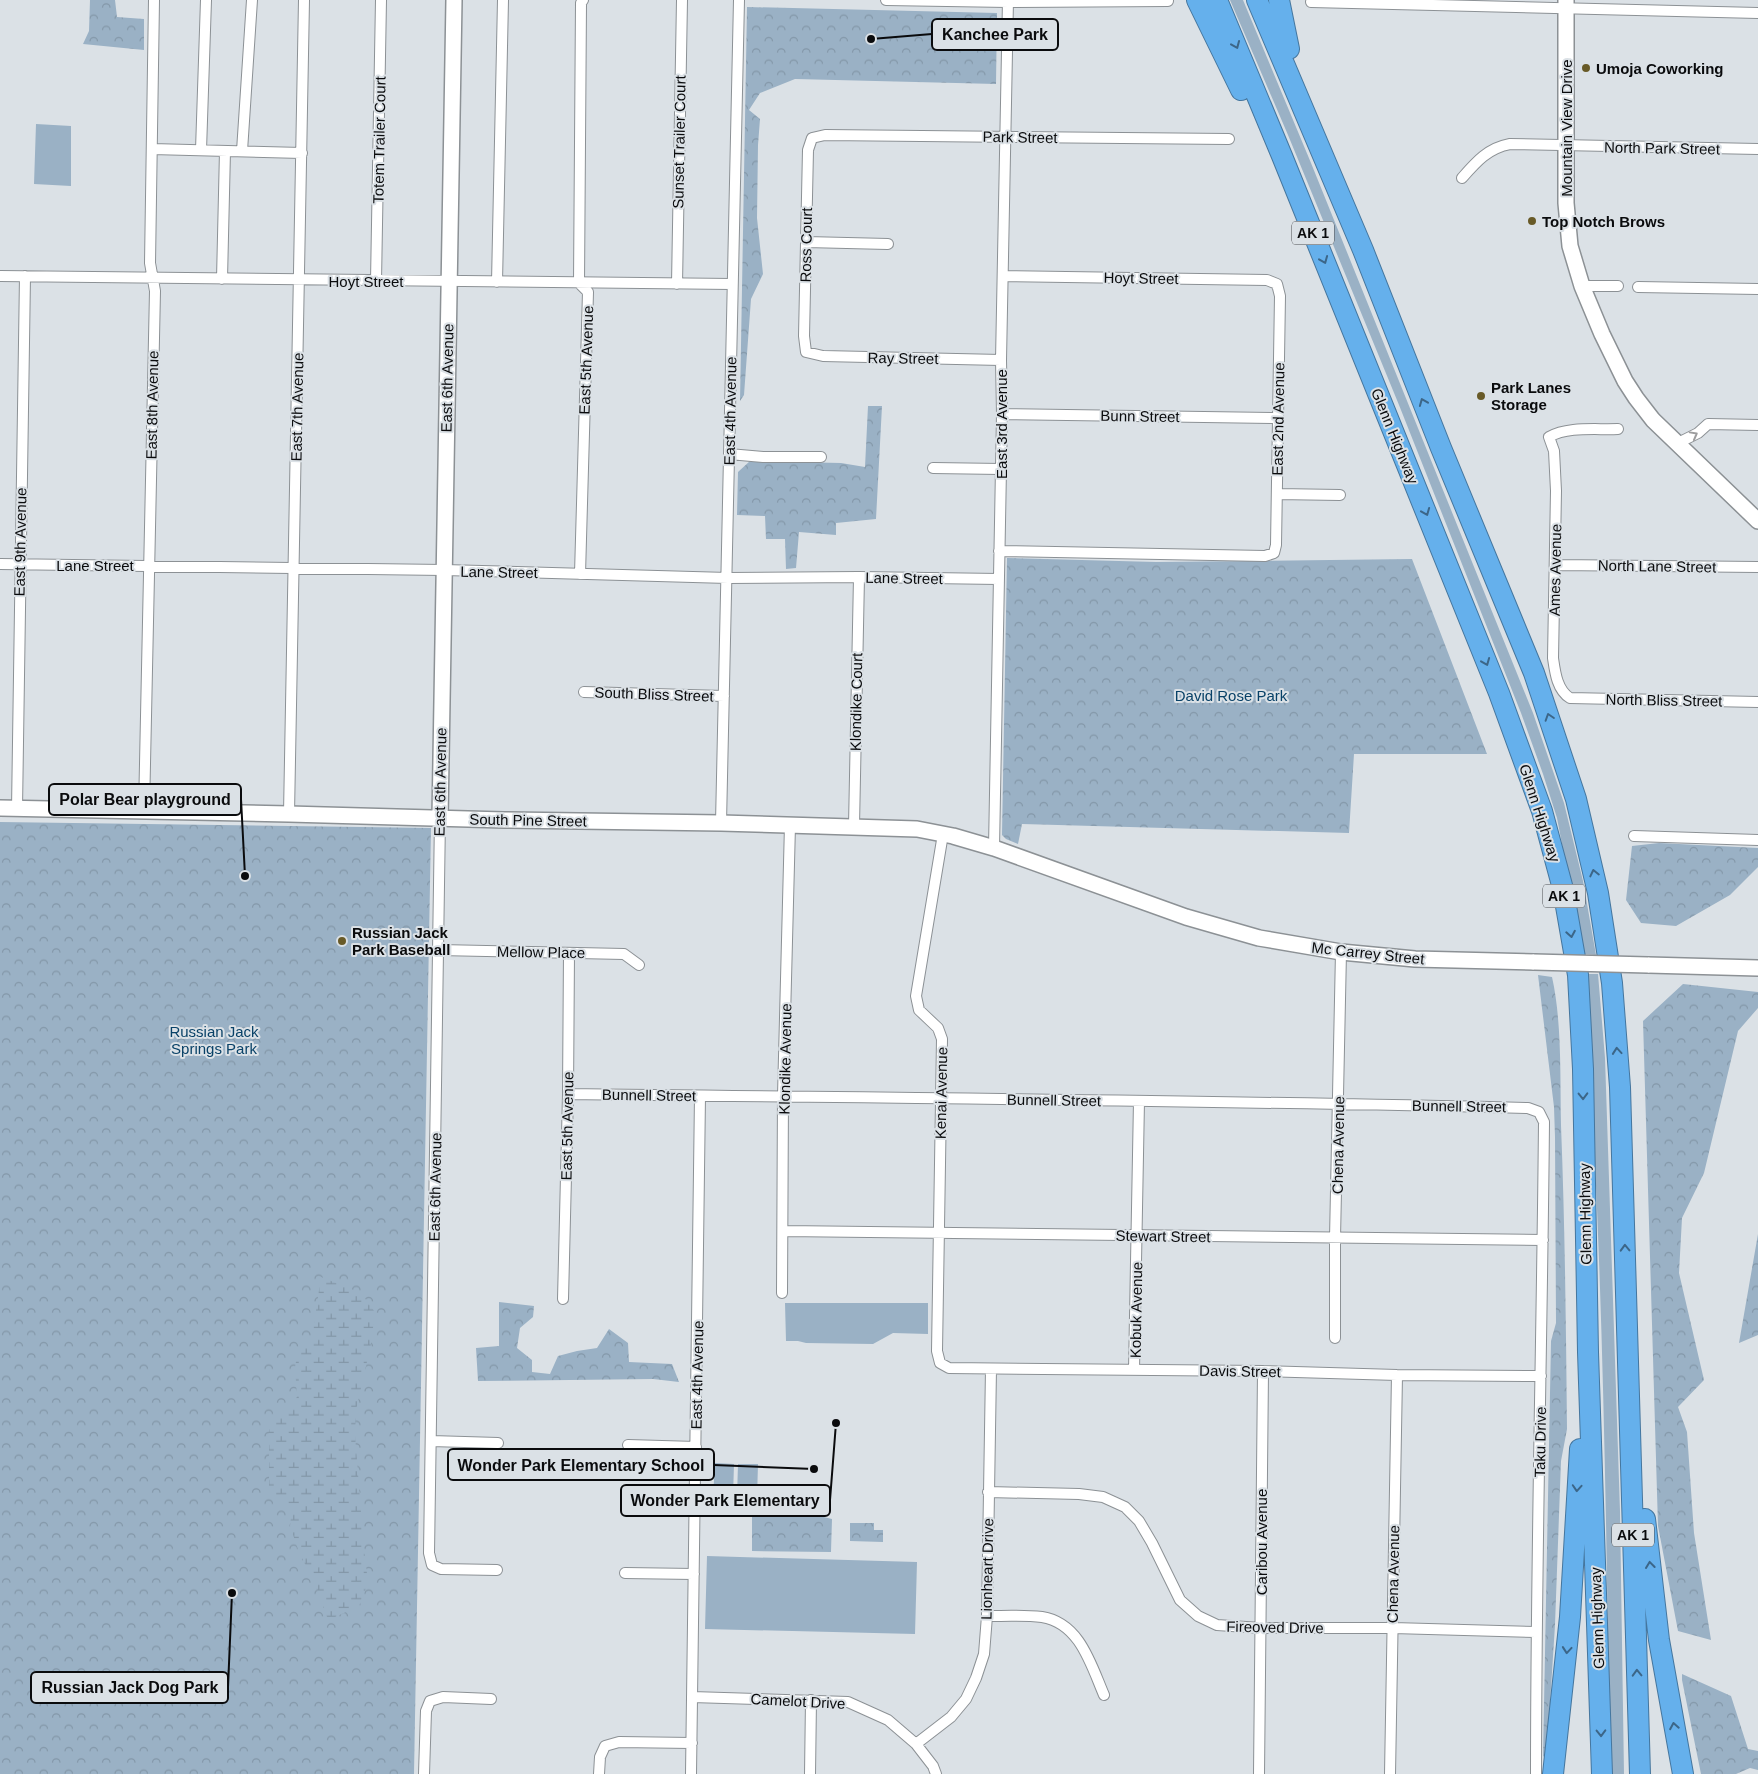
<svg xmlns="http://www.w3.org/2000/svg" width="1758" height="1774" viewBox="0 0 1758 1774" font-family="Arial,sans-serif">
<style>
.green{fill:#9ab1c5}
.forest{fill:url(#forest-crowns)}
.wetland{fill:url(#wetland-marsh)}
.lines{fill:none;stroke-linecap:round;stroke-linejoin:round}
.street-casing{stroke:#8c9195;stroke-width:12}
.secondary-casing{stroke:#8c9195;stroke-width:18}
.highway-casing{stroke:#45769e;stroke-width:22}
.street{stroke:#fff;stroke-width:10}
.secondary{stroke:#fff;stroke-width:15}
.highway{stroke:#65b0ec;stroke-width:20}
.secondary-bridge-casing{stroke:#8c9195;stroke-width:18;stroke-linecap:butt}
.secondary-bridge{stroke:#fff;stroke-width:15}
.oneway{stroke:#3c6688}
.oneway2{stroke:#9d9d9e}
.poi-dot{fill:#685a27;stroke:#dbe1e6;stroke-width:2}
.labels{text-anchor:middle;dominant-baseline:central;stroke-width:4;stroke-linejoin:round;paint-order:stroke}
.shield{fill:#dbe1e6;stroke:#494b4e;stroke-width:1}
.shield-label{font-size:14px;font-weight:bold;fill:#0a0b0d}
.poi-label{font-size:15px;font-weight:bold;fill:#0a0b0d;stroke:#dbe1e6;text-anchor:start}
.street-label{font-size:15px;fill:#0a0b0d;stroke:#dbe1e6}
.park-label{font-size:15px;fill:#084167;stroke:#dbe1e6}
.leader{fill:none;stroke:#0a0b0d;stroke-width:2}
.callout-dot{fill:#0a0b0d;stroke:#dbe1e6;stroke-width:2}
.callout{fill:#dbe1e6;stroke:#0a0b0d;stroke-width:2}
.callout-label{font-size:16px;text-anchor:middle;font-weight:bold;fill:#0a0b0d}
</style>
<defs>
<pattern id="forest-crowns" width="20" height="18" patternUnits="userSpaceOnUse" patternTransform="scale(1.25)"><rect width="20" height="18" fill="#9ab1c5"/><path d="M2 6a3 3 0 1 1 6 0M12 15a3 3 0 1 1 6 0" fill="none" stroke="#8397a8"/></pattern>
<pattern id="wetland-marsh" width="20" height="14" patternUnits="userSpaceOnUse" patternTransform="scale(1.25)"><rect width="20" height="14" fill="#9ab1c5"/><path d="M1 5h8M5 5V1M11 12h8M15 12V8" fill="none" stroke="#8397a8"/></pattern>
</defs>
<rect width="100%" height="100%" fill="#dbe1e6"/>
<path class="green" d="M1230,0H1243L1311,163L1533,713L1564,803L1583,881L1596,955L1583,954L1557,818L1543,774L1521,713L1399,405L1288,135Z
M36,124L71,126V186L34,184Z
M1584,974H1598L1605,1058L1620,1511L1624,1774H1610C1606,1507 1603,1240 1584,974Z
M785,1303H928V1334L893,1333L873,1344L806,1343L798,1341H786Z
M715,1463L734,1464L733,1497H713Z
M738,1464H758L757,1498L737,1497Z
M707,1556L917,1562L915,1634L705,1629Z"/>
<path class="forest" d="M90,0H115L117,17L144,19V50L83,44L89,31Z
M747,7L997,13L996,84L795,79L760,93L749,110L760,119L758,145L757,218L763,274L751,299L744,395L740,401Z
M868,406H882L876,519L836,523V535L799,532L796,568L786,569L785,539H766L765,516L737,515L738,472L750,461L841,463L865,467Z
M1007,558L1156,562L1412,559L1487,754H1354L1349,833L1022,824L1018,844L1006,839L1002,835Z
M0,822L431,828L414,1774H0Z
M1659,843L1758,848V867L1730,895L1676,926L1641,923L1626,900L1632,846Z
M1538,975L1552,977C1562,1021 1560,1078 1561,1125C1565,1226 1566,1328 1567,1429L1561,1461L1555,1625L1547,1751L1543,1757L1551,1341L1556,1323L1555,1137L1554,1107Z
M1683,984L1758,992V1008L1738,1031L1704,1173L1682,1218L1679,1273L1704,1380L1678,1407L1687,1432L1694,1533L1711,1640L1678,1631L1658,1526L1643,1021Z
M1758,1234V1335L1739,1343Z
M499,1302L534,1306L533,1317L520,1328L517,1348L532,1360V1372L550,1374L558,1356L577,1351L597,1348L609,1329L628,1343L629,1362L672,1364L679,1382L653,1379L478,1381L476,1348L499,1346Z
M752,1513L811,1514L832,1519L831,1552L752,1551Z
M850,1523H874V1530H883V1542L850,1541Z
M1682,1674L1731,1696L1748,1749L1758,1751V1770L1750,1768L1736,1774H1701L1682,1680Z"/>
<path class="wetland" d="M321,1277L361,1293L375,1312L371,1344L356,1410L355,1435L363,1538L368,1583L359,1606L335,1617H327L314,1582L299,1552L290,1526L292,1508L269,1492V1430L297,1397L295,1367L298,1351L312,1337Z"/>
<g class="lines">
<g class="street-casing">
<path id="street" d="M886,0L1008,2L1168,1
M1311,2L1758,13
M152,149L302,153
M201,150L206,0
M242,151L252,0
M1462,178C1476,162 1488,148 1510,144L1758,149
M806,242L888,244
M0,276L732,284
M222,279L225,151
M376,281L381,0
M497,282L503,0
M677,284L682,0
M1582,286H1618
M1638,287L1758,289
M1001,360L823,356L806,352L804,336L808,150L812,138L825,135L1229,139
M1002,414L1277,418
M1618,429C1596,430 1568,426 1549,437L1554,451L1556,491L1553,658C1555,672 1557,690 1570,698L1758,702
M1678,443L1698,433L1708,424L1758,425
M729,454L763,457H821
M933,468L1001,469
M1277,494L1340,495
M999,551L1265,556L1274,553L1276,545L1280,296L1277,284L1267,280L1003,276
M0,564L444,570L728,578L859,577L999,579
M1556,565L1758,567
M580,574L588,292L579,283L581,3L583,0
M584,692L724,696
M17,809L25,276
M144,811L155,291L150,263L154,0
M289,814L304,0
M440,818L429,1553L432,1565L441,1569L497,1570
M721,823L739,0
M854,826L859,577
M943,834L916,996L919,1010L938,1028L942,1039L937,1351L940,1363L949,1368L1263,1371L1397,1375L1541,1376
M1634,836L1758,840
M994,848L1002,414L1001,360L1008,0
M439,950L624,954L639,965
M568,1094C888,1098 1208,1100 1528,1108L1539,1112L1544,1122C1542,1340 1536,1557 1536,1774
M784,1231L1543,1240
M782,1293L783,1095L790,825
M563,1299L568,1094L569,953
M1335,1338V1238L1341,952
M1134,1370L1139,1101
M431,1441L498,1443
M628,1445L696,1447
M988,1492L1079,1494L1103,1497L1125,1507L1139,1521L1152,1543L1180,1600L1198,1616L1217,1625L1261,1628H1393L1536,1632
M625,1573L694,1574
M987,1616C1005,1616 1024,1615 1042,1617C1080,1623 1091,1665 1104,1695
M692,1697L848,1702L888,1720L916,1744L933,1766L936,1774
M916,1744L951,1717L966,1699L976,1678L984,1654L987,1616L991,1369
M424,1774L426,1711L430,1701L443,1697L491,1699
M599,1774L600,1757L605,1746L619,1742L692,1743
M691,1774L700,1096
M810,1774L811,1700
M1259,1774L1263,1371
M1390,1774L1397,1375"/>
</g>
<g class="secondary-casing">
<path id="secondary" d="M1566,0V203L1570,246L1582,286L1602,334L1625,381L1636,398L1653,420L1758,521
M0,808L289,814L504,820L721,823L917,829L953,836L994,848L1186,917L1259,938L1341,952L1415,959L1534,962
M440,818L454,0
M1648,965L1758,968"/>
</g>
<g class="highway-casing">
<path id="highway" d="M1197,0L1241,90
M1217,0L1282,156L1499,693L1542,811L1563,889L1578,975L1583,1069L1588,1352L1602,1774
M1257,0L1363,250L1441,448L1534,673L1576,799L1598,893L1612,983L1620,1087L1640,1774
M1279,0L1289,49
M1645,1519L1659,1640L1683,1774
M1553,1774L1570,1617L1580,1449"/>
</g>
<use href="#street" class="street"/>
<use href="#secondary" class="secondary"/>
<use href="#highway" class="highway"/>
<g class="secondary-bridge-casing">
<path id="secondary-bridge" d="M1534,962L1648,965"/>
</g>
<use href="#secondary-bridge" class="secondary-bridge"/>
</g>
<defs><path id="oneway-chevron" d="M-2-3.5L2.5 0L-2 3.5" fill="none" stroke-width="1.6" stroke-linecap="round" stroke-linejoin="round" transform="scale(1.25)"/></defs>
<g class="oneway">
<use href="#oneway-chevron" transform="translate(1236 45) rotate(67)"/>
<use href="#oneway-chevron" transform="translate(1324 260) rotate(68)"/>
<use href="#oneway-chevron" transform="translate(1423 402) rotate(-112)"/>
<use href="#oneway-chevron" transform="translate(1426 512) rotate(68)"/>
<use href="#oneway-chevron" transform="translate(1486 662) rotate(68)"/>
<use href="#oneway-chevron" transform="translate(1549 717) rotate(-108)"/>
<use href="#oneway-chevron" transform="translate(1594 873) rotate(-103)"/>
<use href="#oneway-chevron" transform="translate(1571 934) rotate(80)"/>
<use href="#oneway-chevron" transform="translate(1617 1051) rotate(-95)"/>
<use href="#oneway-chevron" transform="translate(1583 1096) rotate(89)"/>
<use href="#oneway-chevron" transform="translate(1625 1248) rotate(-92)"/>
<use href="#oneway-chevron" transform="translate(1577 1488) rotate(94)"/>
<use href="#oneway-chevron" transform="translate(1650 1565) rotate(-97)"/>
<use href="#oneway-chevron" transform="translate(1567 1650) rotate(95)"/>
<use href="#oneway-chevron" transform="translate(1637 1673) rotate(-92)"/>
<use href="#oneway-chevron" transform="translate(1674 1726) rotate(-100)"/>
<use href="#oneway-chevron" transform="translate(1601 1733) rotate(89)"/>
</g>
<use class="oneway2" href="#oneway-chevron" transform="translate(1694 435) rotate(-29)"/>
<g class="poi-dot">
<circle cx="1586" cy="68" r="5"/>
<circle cx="1532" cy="221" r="5"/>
<circle cx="1481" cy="396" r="5"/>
<circle cx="342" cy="941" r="5"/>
</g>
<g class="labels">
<g class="shield">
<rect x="1292" y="221.5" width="42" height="23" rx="4"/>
<rect x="1543" y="884.5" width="42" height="23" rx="4"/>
<rect x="1612" y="1523.5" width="42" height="23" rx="4"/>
</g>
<g class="shield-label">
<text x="1313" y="233">AK 1</text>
<text x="1564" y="896">AK 1</text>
<text x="1633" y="1535">AK 1</text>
</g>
<g class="poi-label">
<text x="1596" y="68">Umoja Coworking</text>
<text x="1542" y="221">Top Notch Brows</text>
<text x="1491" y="387">Park Lanes<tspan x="1491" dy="17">Storage</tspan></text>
<text x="352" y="932">Russian Jack<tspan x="352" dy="17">Park Baseball</tspan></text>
</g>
<g class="street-label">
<text transform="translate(1566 128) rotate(-90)">Mountain View Drive</text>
<text transform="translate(1020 137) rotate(1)">Park Street</text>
<text transform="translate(379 140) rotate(-89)">Totem Trailer Court</text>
<text transform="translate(679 142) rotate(-89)">Sunset Trailer Court</text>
<text transform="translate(1662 148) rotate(1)">North Park Street</text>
<text transform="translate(806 245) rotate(-89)">Ross Court</text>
<text transform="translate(1141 278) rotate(1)">Hoyt Street</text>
<text x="366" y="281">Hoyt Street</text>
<text transform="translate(903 358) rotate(1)">Ray Street</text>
<text transform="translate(586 360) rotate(-88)">East 5th Avenue</text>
<text transform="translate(447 378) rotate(-89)">East 6th Avenue</text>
<text transform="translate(152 405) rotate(-89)">East 8th Avenue</text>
<text transform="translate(297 407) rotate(-89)">East 7th Avenue</text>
<text transform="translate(730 411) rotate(-89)">East 4th Avenue</text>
<text transform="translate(1140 416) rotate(1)">Bunn Street</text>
<text transform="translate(1278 419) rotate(-89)">East 2nd Avenue</text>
<text transform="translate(1001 424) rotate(-90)">East 3rd Avenue</text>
<text transform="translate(1395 436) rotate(68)">Glenn Highway</text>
<text transform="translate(20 542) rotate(-89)">East 9th Avenue</text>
<text x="95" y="565">Lane Street</text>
<text transform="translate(1657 566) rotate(1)">North Lane Street</text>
<text transform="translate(1555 570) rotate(-89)">Ames Avenue</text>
<text transform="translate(499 572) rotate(1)">Lane Street</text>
<text transform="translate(904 578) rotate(1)">Lane Street</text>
<text transform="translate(654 694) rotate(2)">South Bliss Street</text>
<text transform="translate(1664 700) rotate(1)">North Bliss Street</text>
<text transform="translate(856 702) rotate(-89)">Klondike Court</text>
<text transform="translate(440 782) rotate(-89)">East 6th Avenue</text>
<text transform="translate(1540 813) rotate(72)">Glenn Highway</text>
<text transform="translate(528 820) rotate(1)">South Pine Street</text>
<text transform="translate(541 952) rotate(1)">Mellow Place</text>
<text transform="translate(1368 953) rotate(6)">Mc Carrey Street</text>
<text transform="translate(785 1059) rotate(-89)">Klondike Avenue</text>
<text transform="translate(941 1093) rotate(-89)">Kenai Avenue</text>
<text transform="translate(649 1095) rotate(1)">Bunnell Street</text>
<text transform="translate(1054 1100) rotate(1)">Bunnell Street</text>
<text transform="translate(1459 1106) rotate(1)">Bunnell Street</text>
<text transform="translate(567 1126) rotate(-89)">East 5th Avenue</text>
<text transform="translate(1338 1145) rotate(-89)">Chena Avenue</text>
<text transform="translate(435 1187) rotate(-89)">East 6th Avenue</text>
<text transform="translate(1585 1214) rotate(-91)">Glenn Highway</text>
<text transform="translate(1163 1236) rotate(1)">Stewart Street</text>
<text transform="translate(1136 1310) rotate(-89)">Kobuk Avenue</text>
<text transform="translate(1240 1371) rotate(1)">Davis Street</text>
<text transform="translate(697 1375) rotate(-89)">East 4th Avenue</text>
<text transform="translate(1540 1442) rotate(-89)">Taku Drive</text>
<text transform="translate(1261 1542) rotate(-90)">Caribou Avenue</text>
<text transform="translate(987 1569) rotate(-89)">Lionheart Drive</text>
<text transform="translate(1393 1574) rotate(-89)">Chena Avenue</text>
<text transform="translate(1597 1618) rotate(-92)">Glenn Highway</text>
<text transform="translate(1275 1627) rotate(1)">Fireoved Drive</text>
<text transform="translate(798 1701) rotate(3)">Camelot Drive</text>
</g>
<g class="park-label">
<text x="1231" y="695">David Rose Park</text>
<text x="214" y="1031">Russian Jack<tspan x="214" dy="17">Springs Park</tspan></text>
</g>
</g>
<path class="leader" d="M871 39L932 34M245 876L241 799M814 1469L714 1465M836 1423L830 1500M232 1593L228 1687"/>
<g class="callout-dot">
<circle cx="871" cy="39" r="5"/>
<circle cx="245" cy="876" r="5"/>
<circle cx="814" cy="1469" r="5"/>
<circle cx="836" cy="1423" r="5"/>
<circle cx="232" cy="1593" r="5"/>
</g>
<g class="callout">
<rect x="932" y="19" width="126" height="31" rx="5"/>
<rect x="49" y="784" width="192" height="31" rx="5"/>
<rect x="448" y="1449" width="266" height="31" rx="5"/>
<rect x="621" y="1485" width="209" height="31" rx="5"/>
<rect x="31" y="1672" width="197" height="31" rx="5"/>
</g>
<g class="callout-label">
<text x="995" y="40">Kanchee Park</text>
<text x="145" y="805">Polar Bear playground</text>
<text x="581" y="1471">Wonder Park Elementary School</text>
<text x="725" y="1506">Wonder Park Elementary</text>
<text x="130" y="1693">Russian Jack Dog Park</text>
</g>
</svg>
